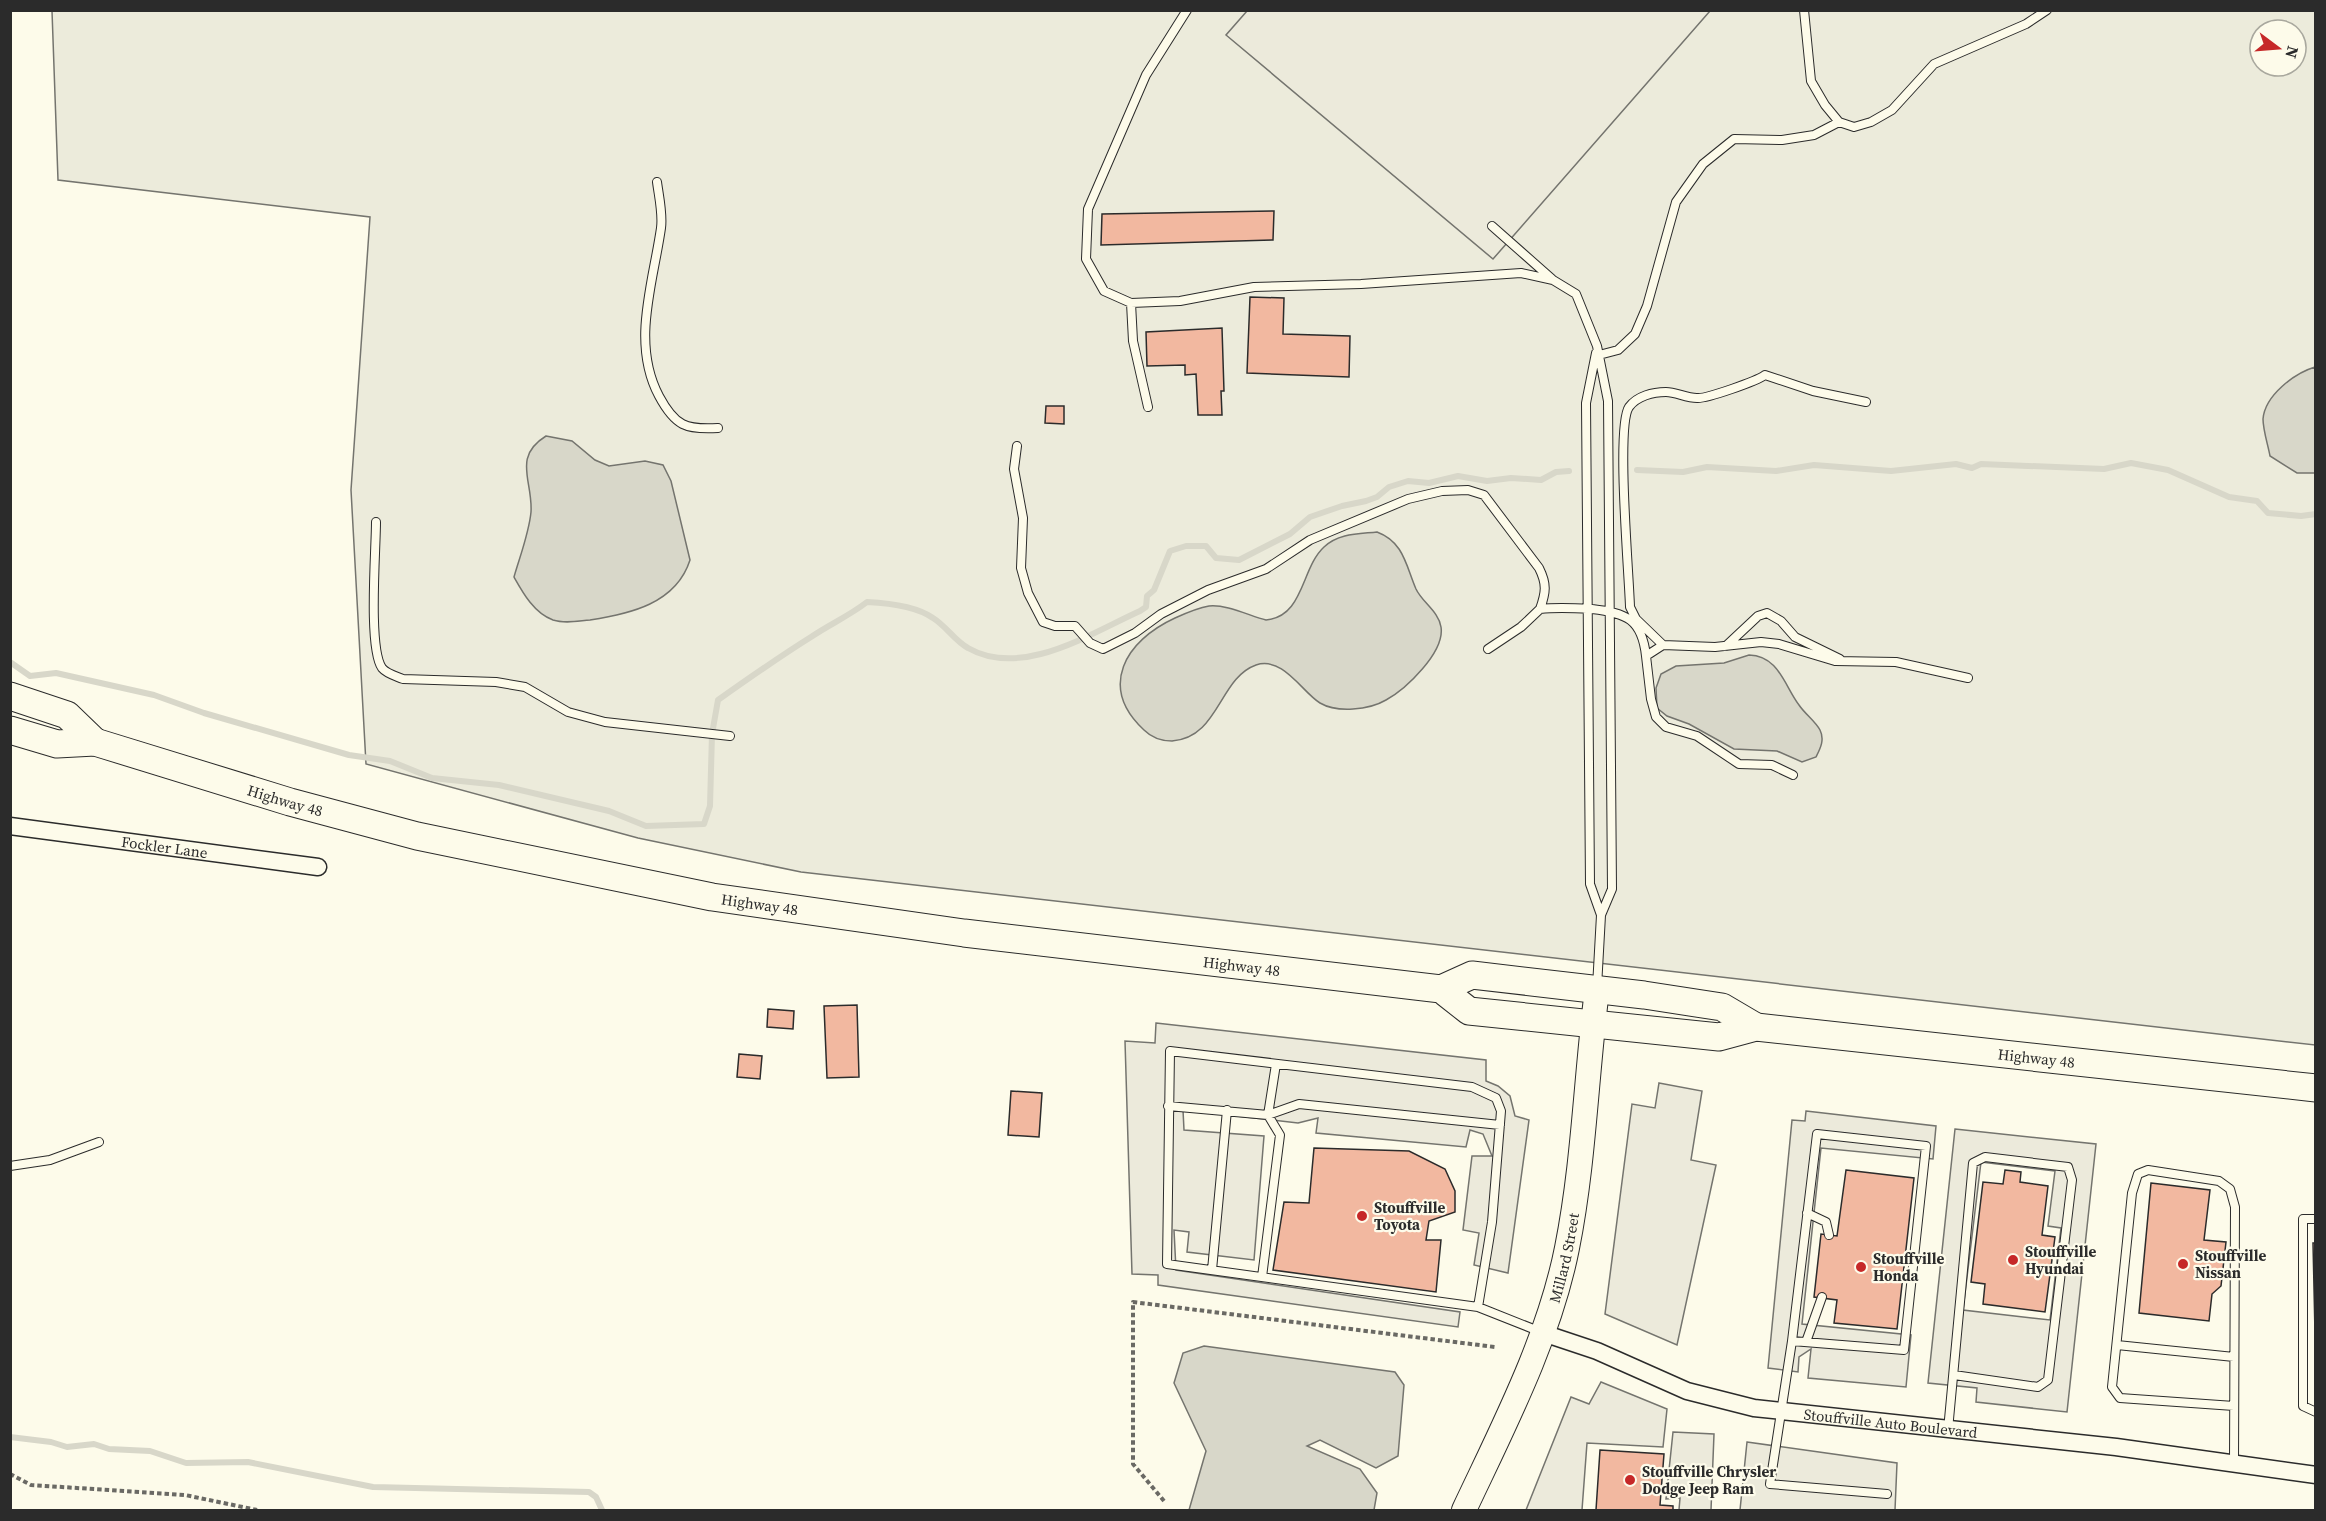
<svg xmlns="http://www.w3.org/2000/svg" width="2326" height="1521" viewBox="0 0 2326 1521" font-family="'Source Serif 4',serif">
<style>
.green{fill:#ecebdb;stroke:#74746e;stroke-width:1.5;fill-rule:evenodd}
.parking{fill:#eceadb;stroke:#74746e;stroke-width:1.5;fill-rule:evenodd}
.water{fill:#d8d7c9;stroke:#74746e;stroke-width:1.5}
.lines{fill:none;stroke-linecap:round;stroke-linejoin:round}
.stream{stroke:#d8d7c9;stroke-width:6}
.building{fill:#f2b8a0;stroke:#2b2b2b;stroke-width:1.5}
.lane-casing{stroke:#2b2b2b;stroke-width:10}
.street-casing{stroke:#2b2b2b;stroke-width:19}
.secondary-casing{stroke:#2b2b2b;stroke-width:26}
.primary-casing{stroke:#2b2b2b;stroke-width:29}
.path{stroke:#6a6964;stroke-width:4;stroke-dasharray:4.5 3;stroke-linecap:butt}
.lane{stroke:#fdfbea;stroke-width:8}
.street{stroke:#fdfbea;stroke-width:16}
.secondary{stroke:#fdfbea;stroke-width:24}
.primary{stroke:#fdfbea;stroke-width:27}
.poi-dot{fill:#c62828;stroke:#fdfbea;stroke-width:2}
.labels{text-anchor:middle;dominant-baseline:central;stroke-width:4.5;stroke-linejoin:round;paint-order:stroke}
.street-label{font-size:15px;fill:#2b2b2b;stroke:#fdfbea}
.poi-label{font-size:15px;font-weight:bold;fill:#2b2b2b;stroke:#fdfbea;text-anchor:start}
</style>
<rect width="100%" height="100%" fill="#fdfbea"/>
<path class="green" d="M52,11H2315V1045L801,872L638,838L366,764L351,490L370,217L58,180ZM2260,30H2296V66H2260Z"/>
<path class="parking" d="M1247,11H1710L1493,259L1226,35Z
M1156,1023L1486,1060V1081L1498,1086L1510,1096L1515,1116L1529,1120L1508,1273L1474,1265L1479,1233L1463,1230L1472,1156H1492L1483,1134L1470,1130L1466,1147L1316,1133L1318,1118L1298,1123L1183,1110L1184,1130L1264,1136L1254,1260L1187,1252L1189,1232L1174,1230L1176,1270L1460,1312L1458,1327L1158,1285V1275L1132,1274L1125,1041L1155,1043Z
M1659,1083L1702,1091L1691,1160L1716,1165L1677,1345L1605,1314L1632,1104L1655,1108Z
M1806,1111L1936,1126L1933,1159L1821,1148L1802,1324L1911,1335L1906,1387L1808,1378L1811,1349L1799,1357L1798,1372L1768,1368L1792,1120L1805,1121Z
M1955,1129L2096,1144L2067,1412L1976,1402L1977,1388L1928,1383ZM1981,1162L2055,1171L2048,1226L2061,1228L2050,1320L1963,1310Z
M1601,1382L1667,1409L1663,1447L1587,1443L1582,1510H1526L1571,1397L1589,1404Z
M1673,1432L1714,1434L1711,1510H1679L1680,1498L1666,1499Z
M1747,1442L1897,1463L1895,1510H1740Z"/>
<path class="water" d="M2315,367V473H2297L2270,456C2268,445 2263,430 2263,419C2265,395 2295,373 2315,367Z
M546,436L572,441L595,460L609,466L645,461L663,465L671,481L690,560C676,604 629,614 590,620C578,621 565,624 553,620C534,613 523,593 514,577C520,556 529,533 531,512C533,481 512,457 546,436Z
M1377,532C1404,542 1406,566 1416,589C1422,602 1439,612 1441,627C1445,652 1406,689 1386,700C1369,710 1337,713 1320,703C1302,692 1283,656 1256,665C1219,678 1219,738 1172,741C1160,741 1152,738 1144,730C1098,687 1125,641 1175,618C1186,613 1197,608 1209,606C1226,604 1250,616 1266,620C1304,617 1301,568 1324,547C1339,533 1359,534 1377,532Z
M1749,655C1779,656 1784,685 1799,705C1805,714 1815,721 1820,730C1825,740 1820,749 1816,757L1802,762L1777,751L1734,749L1689,724L1667,716L1657,708L1656,688L1661,674L1676,666L1724,663Z
M1204,1346L1395,1372L1404,1385L1398,1456L1376,1468L1320,1440L1307,1446L1360,1469L1377,1493L1374,1510H1189L1206,1451L1174,1383L1183,1353Z"/>
<g class="lines">
<path class="stream" d="M1637,470L1683,472L1707,467L1776,471L1814,465L1891,471L1956,464L1972,468L1981,464L2104,469L2131,463L2168,470L2229,497L2257,501L2268,513L2301,516L2316,514
M10,662L30,676L56,673L154,695L204,713L349,755L390,761L432,778L499,785L609,811L646,826L704,824L710,806L712,734L718,700C749,678 779,657 811,637C830,624 849,616 867,602C887,603 916,606 933,618C946,626 955,641 968,648C1022,679 1091,633 1140,611L1146,607L1147,596L1154,590L1170,551L1186,546H1206L1216,558L1239,560L1290,534L1310,517L1342,506L1366,501L1377,497L1389,487L1408,481L1429,483L1458,476L1487,481L1511,478L1541,480L1556,472L1569,471
M10,1437L51,1442L67,1447L94,1444L109,1449L150,1451L186,1463L248,1462L373,1487L589,1492L596,1497L602,1510"/>
</g>
<path class="building" d="M1274,211L1273,240L1101,245L1102,214Z
M1250,297L1284,298L1283,334L1350,336L1349,377L1247,373Z
M1222,328L1224,391H1221L1222,415H1198L1196,374L1185,375V365L1147,366L1146,332Z
M1046,406H1064V424L1045,423Z
M857,1005L859,1077L827,1078L824,1006Z
M768,1009L794,1011L793,1029L767,1027Z
M739,1054L762,1056L760,1079L737,1077Z
M1011,1091L1042,1093L1039,1137L1008,1135Z
M1314,1148L1409,1151L1445,1169L1455,1191V1212L1429,1221L1426,1240H1441L1436,1292L1273,1270L1284,1202L1309,1203Z
M1846,1170L1914,1178L1897,1329L1834,1323L1837,1300L1814,1297L1821,1234L1837,1236Z
M2005,1170L2021,1172L2020,1182L2048,1186L2042,1235L2055,1237L2045,1312L1983,1304L1985,1284L1971,1282L1983,1182L2003,1184Z
M2151,1183L2210,1190L2204,1240L2226,1242L2221,1286L2212,1294L2209,1321L2139,1313Z
M2313,1243H2316V1378Z
M1600,1450L1664,1454L1660,1505L1673,1506V1510H1596Z"/>
<g class="lines">
<g class="lane-casing">
<path id="lane" d="M1187,10L1146,75L1088,209L1086,259L1104,291L1131,303L1180,301L1254,287L1361,284L1521,273L1553,280L1576,294L1597,346L1608,401L1612,889L1601,915L1597,987
M1804,10L1811,81L1825,105L1839,122L1854,127L1871,122L1892,110L1934,64L2026,24L2047,10
M657,182C659,197 663,214 661,228C653,284 631,343 659,396C675,426 686,430 718,428
M1492,226L1552,279
M1131,303L1133,341L1148,407
M1596,353L1586,403L1590,884L1601,915
M1599,355L1618,350L1635,334L1647,306L1676,202L1703,164L1734,139L1782,140L1814,135L1839,122
M1017,446L1014,469L1023,518L1021,568L1028,593L1043,622L1055,626H1075L1090,643L1103,649L1135,633L1161,614L1208,590L1266,569L1310,540L1408,499L1442,491L1468,490L1484,495L1539,568C1547,584 1546,592 1540,609
M376,522C376,550 368,648 382,668C387,674 396,676 403,679L496,682L525,687L568,712L605,722L730,736
M1663,645L1636,619L1630,607C1629,573 1616,426 1629,407C1637,396 1653,392 1666,392C1676,392 1686,398 1697,398C1706,399 1757,381 1765,375L1813,391L1866,402
M1726,646L1758,616L1767,613L1781,621L1795,637L1840,659
M1488,649L1521,627L1540,609C1558,607 1574,608 1592,609C1626,613 1642,619 1646,656
M1793,775L1772,765L1739,764L1697,736L1666,727L1656,717L1651,699L1646,656L1663,645L1715,647L1761,642L1779,644L1835,661L1896,662L1968,678
M1168,1106L1268,1115L1299,1104L1500,1125
M10,1166L50,1160L99,1142
M1807,1213L1826,1222L1829,1235
M2316,1219H2303V1406L2316,1412
M1212,1270L1227,1110
M1262,1277L1280,1135L1268,1115L1276,1064
M1478,1307L1492,1222L1501,1111L1496,1098L1472,1087L1170,1051L1167,1264L1478,1307L1541,1332
M1792,1341L1817,1134L1926,1146L1904,1350L1792,1341L1770,1484L1887,1494
M1806,1342L1822,1297
M2117,1345L2234,1357
M2234,1406L2120,1398L2112,1387L2132,1193L2138,1174L2148,1170L2219,1181L2230,1189L2235,1207L2234,1462
M1948,1430L1973,1163L1985,1157L2068,1167L2072,1180L2048,1380L2038,1387L1954,1375"/>
</g>
<g class="street-casing">
<g id="street">
<path id="s1" d="M10,826L318,867"/>
<path id="s2" d="M1543,1333L1597,1351L1687,1391L1754,1408L2116,1447L2316,1475"/>
</g>
</g>
<g class="secondary-casing">
<g id="secondary">
<path id="s3" d="M1464,1510C1503,1427 1549,1339 1567,1248C1584,1163 1586,1076 1597,990"/>
</g>
</g>
<g class="primary-casing">
<g id="primary">
<path d="M10,696L67,715L95,742"/>
<path id="s4" d="M10,730L57,744L95,742L290,802L417,836L712,897L964,933L1441,989L1469,1011L1719,1037L1756,1027L2316,1088"/>
<path d="M1441,989L1472,975L1644,995L1722,1007L1756,1027"/>
</g>
</g>
<path class="path" d="M10,1474L31,1485L185,1495L257,1510
M1164,1501L1133,1464V1302L1495,1347"/>
<use href="#lane" class="lane"/>
<use href="#street" class="street"/>
<use href="#secondary" class="secondary"/>
<use href="#primary" class="primary"/>
</g>
<g class="poi-dot">
<circle cx="1362" cy="1216" r="6"/>
<circle cx="2013" cy="1260" r="6"/>
<circle cx="2183" cy="1264" r="6"/>
<circle cx="1861" cy="1267" r="6"/>
<circle cx="1630" cy="1480" r="6"/>
</g>
<g class="labels">
<g class="street-label">
<text stroke="none"><textPath href="#s4" startOffset="286">Highway 48</textPath></text>
<text stroke="none"><textPath href="#s1" startOffset="156">Fockler Lane</textPath></text>
<text stroke="none"><textPath href="#s4" startOffset="772">Highway 48</textPath></text>
<text stroke="none"><textPath href="#s4" startOffset="1258">Highway 48</textPath></text>
<text stroke="none"><textPath href="#s4" startOffset="2066">Highway 48</textPath></text>
<text stroke="none"><textPath href="#s3" startOffset="272">Millard Street</textPath></text>
<text stroke="none"><textPath href="#s2" startOffset="362">Stouffville Auto Boulevard</textPath></text>
</g>
<g class="poi-label">
<text x="1374" y="1207">Stouffville<tspan x="1374" dy="17">Toyota</tspan></text>
<text x="2025" y="1251">Stouffville<tspan x="2025" dy="17">Hyundai</tspan></text>
<text x="2195" y="1255">Stouffville<tspan x="2195" dy="17">Nissan</tspan></text>
<text x="1873" y="1258">Stouffville<tspan x="1873" dy="17">Honda</tspan></text>
<text x="1642" y="1471">Stouffville Chrysler<tspan x="1642" dy="17">Dodge Jeep Ram</tspan></text>
</g>
</g>
<rect width="2326" height="1521" fill="none" stroke="#2b2b2b" stroke-width="24"/>
<g transform="translate(2278 48) rotate(106)"><circle r="28" fill="#fdfbea" stroke="#a9a89e" stroke-width="1.5"/>
<path d="M0-4.5L10 22L0 15L-10 22Z" fill="#c62828"/>
<text y="-9" font-size="16" font-weight="bold" text-anchor="middle" fill="#2b2b2b">N</text>
</g>
</svg>
